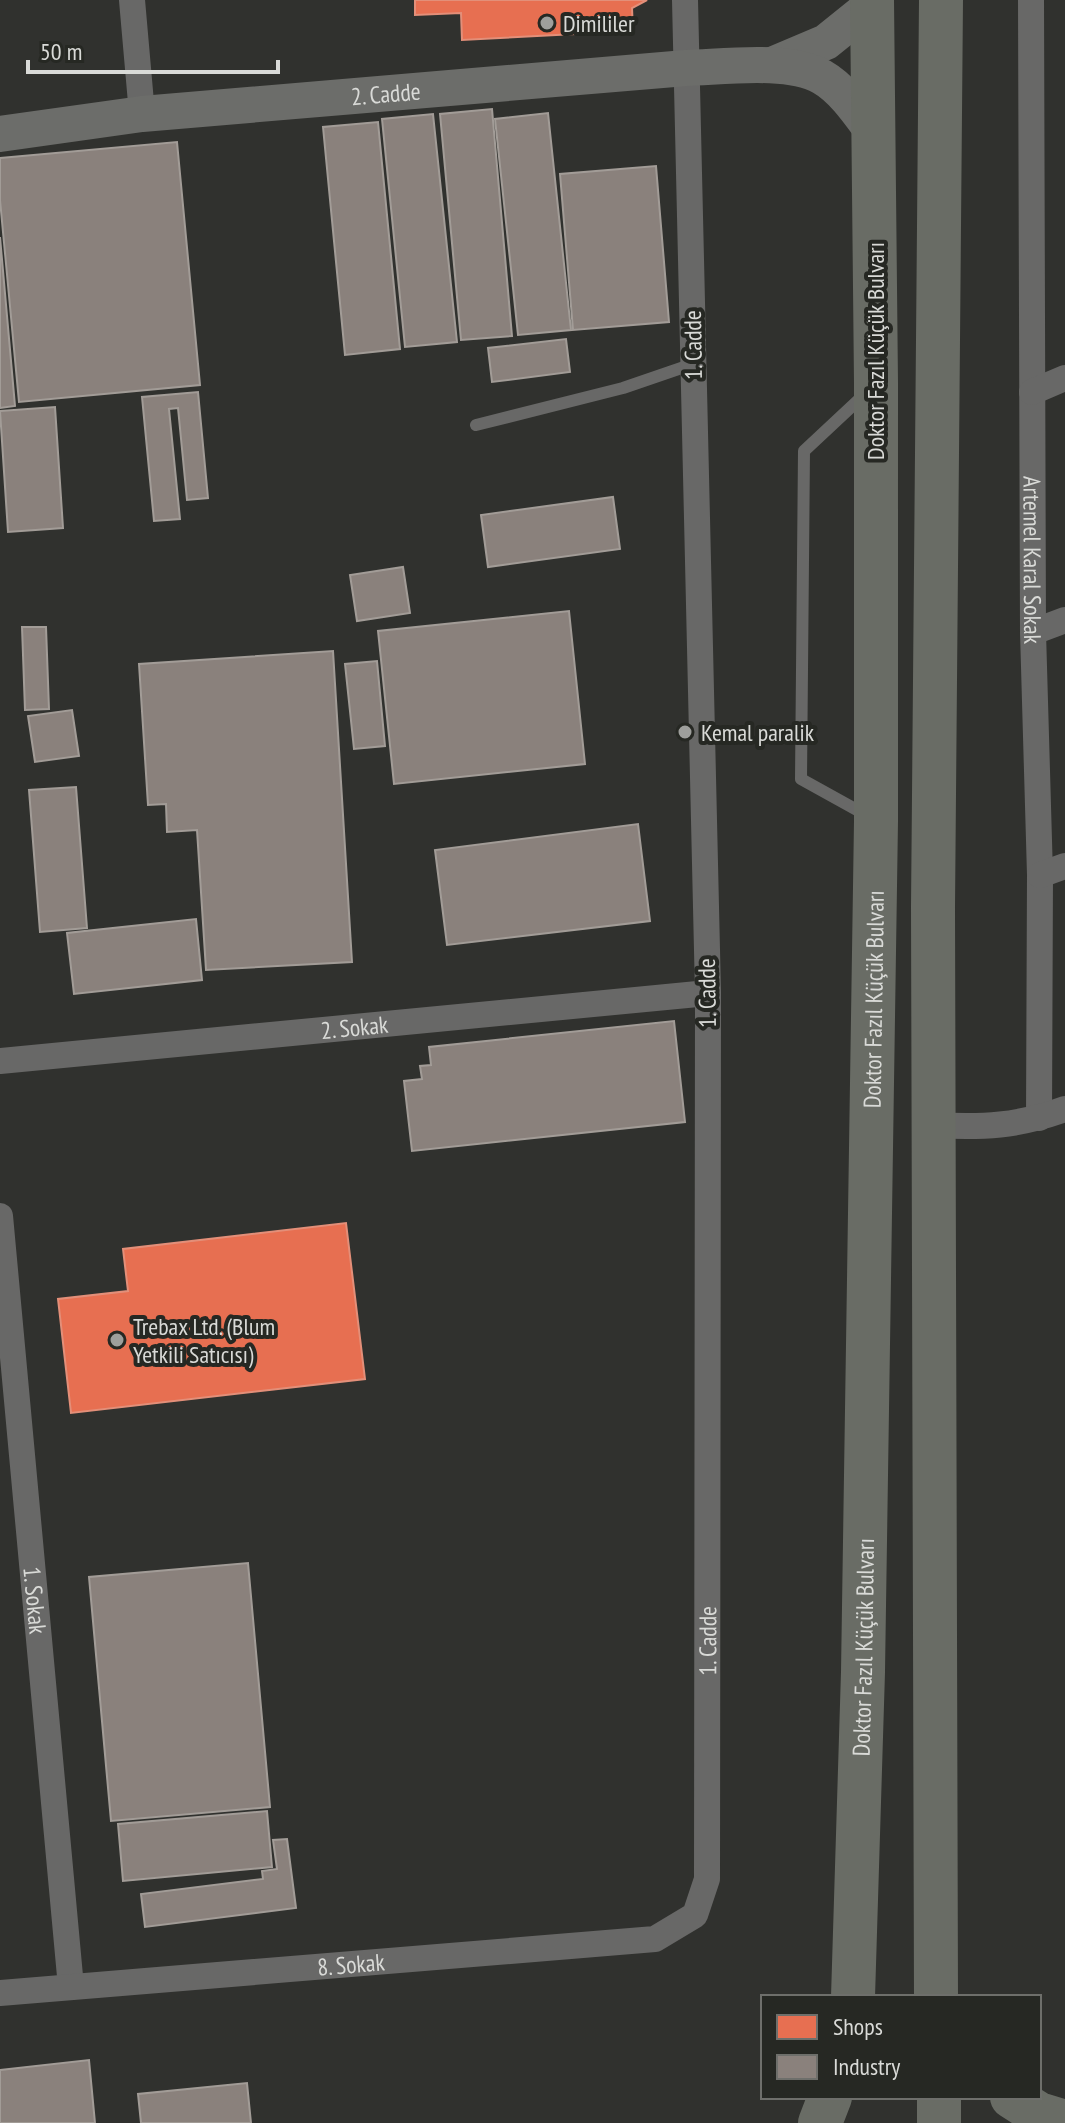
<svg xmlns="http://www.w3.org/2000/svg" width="1065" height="2123" viewBox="0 0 1065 2123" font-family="'PT Sans Narrow',sans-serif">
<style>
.shops{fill:#e76f51;stroke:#e38f79;stroke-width:2}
.industry{fill:#8a817c;stroke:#a29c97;stroke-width:2}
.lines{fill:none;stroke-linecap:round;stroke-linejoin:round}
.lane{stroke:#686867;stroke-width:12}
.street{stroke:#686867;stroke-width:26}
.secondary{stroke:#6c6d6a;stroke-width:36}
.highway{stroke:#696c65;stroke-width:44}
.poi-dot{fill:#9e9f9c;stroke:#262823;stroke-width:3}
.labels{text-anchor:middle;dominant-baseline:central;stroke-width:8;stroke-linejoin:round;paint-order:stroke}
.poi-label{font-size:24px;fill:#d9dad7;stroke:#262823;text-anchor:start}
.street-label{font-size:24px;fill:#d9dad7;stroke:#262823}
</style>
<rect width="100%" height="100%" fill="#30312e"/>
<path class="shops" d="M415,0H647L632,8L633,31L462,40L461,13L415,15Z
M346,1223L365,1379L71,1413L58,1299L128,1291L123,1249Z"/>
<path class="industry" d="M492,109L512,336L461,340L440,114Z
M548,113L571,330L518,335L495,119Z
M433,114L457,342L405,347L382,119Z
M378,122L400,349L345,355L323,127Z
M177,142L200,385L19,402L0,200V158Z
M656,166L669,322L573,330L560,174Z
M0,237L15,406L0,408Z
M566,339L570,372L492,382L488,348Z
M198,392L208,498L187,500L178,408L169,409L180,519L154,521L142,397Z
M55,407L63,528L8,532L0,411Z
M613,497L620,549L488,567L481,515Z
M403,567L410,613L357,621L350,575Z
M569,611L585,764L394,784L378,631Z
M22,627H46L49,709L25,710Z
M333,651L352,962L206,970L197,830L167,832L166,804L148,805L139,664Z
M377,661L385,746L354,749L345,664Z
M72,710L79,756L35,762L28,716Z
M76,787L87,928L40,932L29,790Z
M638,824L650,921L447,945L435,850Z
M196,919L202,980L74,994L67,933Z
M674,1021L685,1122L412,1151L404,1081L422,1079L420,1066L431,1065L429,1047Z
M248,1563L270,1807L111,1821L89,1577Z
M267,1811L272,1867L123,1881L118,1824Z
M287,1839L296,1908L145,1927L141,1894L263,1879L262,1871L277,1869L273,1840Z
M89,2060L95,2123H0V2070Z
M247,2083L251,2123H141L138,2094Z"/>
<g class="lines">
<path class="lane" d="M865,394L804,451L801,779L866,815
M476,425L623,388L693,364"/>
<g class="street">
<path d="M132,0L142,114"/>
<path id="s1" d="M1031,0L1033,632L1040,875L1039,1118"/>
<path d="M1032,392L1065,378"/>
<path d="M1033,632L1065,620"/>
<path d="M1040,875L1065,866"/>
<path id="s2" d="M0,1061L708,993"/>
<path d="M933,1125C982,1128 1019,1126 1065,1109"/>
<path id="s3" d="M0,1216L71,1987"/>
<path id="s4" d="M0,1993L655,1939L695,1915L707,1879L708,993L685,0"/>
</g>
<g class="secondary">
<path d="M774,64L826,42L872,5"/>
<path id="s5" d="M0,134L142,114L686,68C724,67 788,58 822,77C843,89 859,113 873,132"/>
</g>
<g class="highway">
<path id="s6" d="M853,1997L863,1672L876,821V383L872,0"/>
<path d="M936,1997L933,908L941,0"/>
<path d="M939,2097V2123"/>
<path d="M1012,2097L1039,2114L1065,2122"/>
<path d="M820,2123L830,2097"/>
</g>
</g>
<g class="poi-dot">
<circle cx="547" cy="23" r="8"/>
<circle cx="685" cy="732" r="8"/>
<circle cx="117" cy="1340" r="8"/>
</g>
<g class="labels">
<g class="poi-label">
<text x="563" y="23">Dimililer</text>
<text x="701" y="732">Kemal paralik</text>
<text x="133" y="1326">Trebax Ltd. (Blum<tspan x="133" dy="28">Yetkili Satıcısı)</tspan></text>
</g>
<g class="street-label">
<text stroke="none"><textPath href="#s5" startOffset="388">2. Cadde</textPath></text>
<text transform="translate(693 345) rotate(-91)">1. Cadde</text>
<text transform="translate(875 351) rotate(-90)">Doktor Fazıl Küçük Bulvarı</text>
<text stroke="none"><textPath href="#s1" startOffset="560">Artemel Karal Sokak</textPath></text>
<text transform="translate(707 993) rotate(-91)">1. Cadde</text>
<text stroke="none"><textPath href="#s6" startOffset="998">Doktor Fazıl Küçük Bulvarı</textPath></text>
<text stroke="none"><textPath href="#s2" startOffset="356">2. Sokak</textPath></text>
<text stroke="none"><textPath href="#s3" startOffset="386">1. Sokak</textPath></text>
<text stroke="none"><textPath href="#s4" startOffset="980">1. Cadde</textPath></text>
<text stroke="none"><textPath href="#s6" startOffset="350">Doktor Fazıl Küçük Bulvarı</textPath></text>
<text stroke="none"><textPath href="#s4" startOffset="352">8. Sokak</textPath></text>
</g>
</g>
<rect x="761" y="1995" width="280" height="104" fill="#262823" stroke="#6e6f6b" stroke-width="2"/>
<rect x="777" y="2015" width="40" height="24" fill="#e76f51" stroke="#6e6f6b" stroke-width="2"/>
<text x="833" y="2035" font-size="24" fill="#d9dad7">Shops</text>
<rect x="777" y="2055" width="40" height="24" fill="#8a817c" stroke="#6e6f6b" stroke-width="2"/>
<text x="833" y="2075" font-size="24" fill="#d9dad7">Industry</text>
<path d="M28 60v12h250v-12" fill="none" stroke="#d9dad7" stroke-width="4"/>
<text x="40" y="60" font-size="24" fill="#d9dad7" stroke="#262823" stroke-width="6" paint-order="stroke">50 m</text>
</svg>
